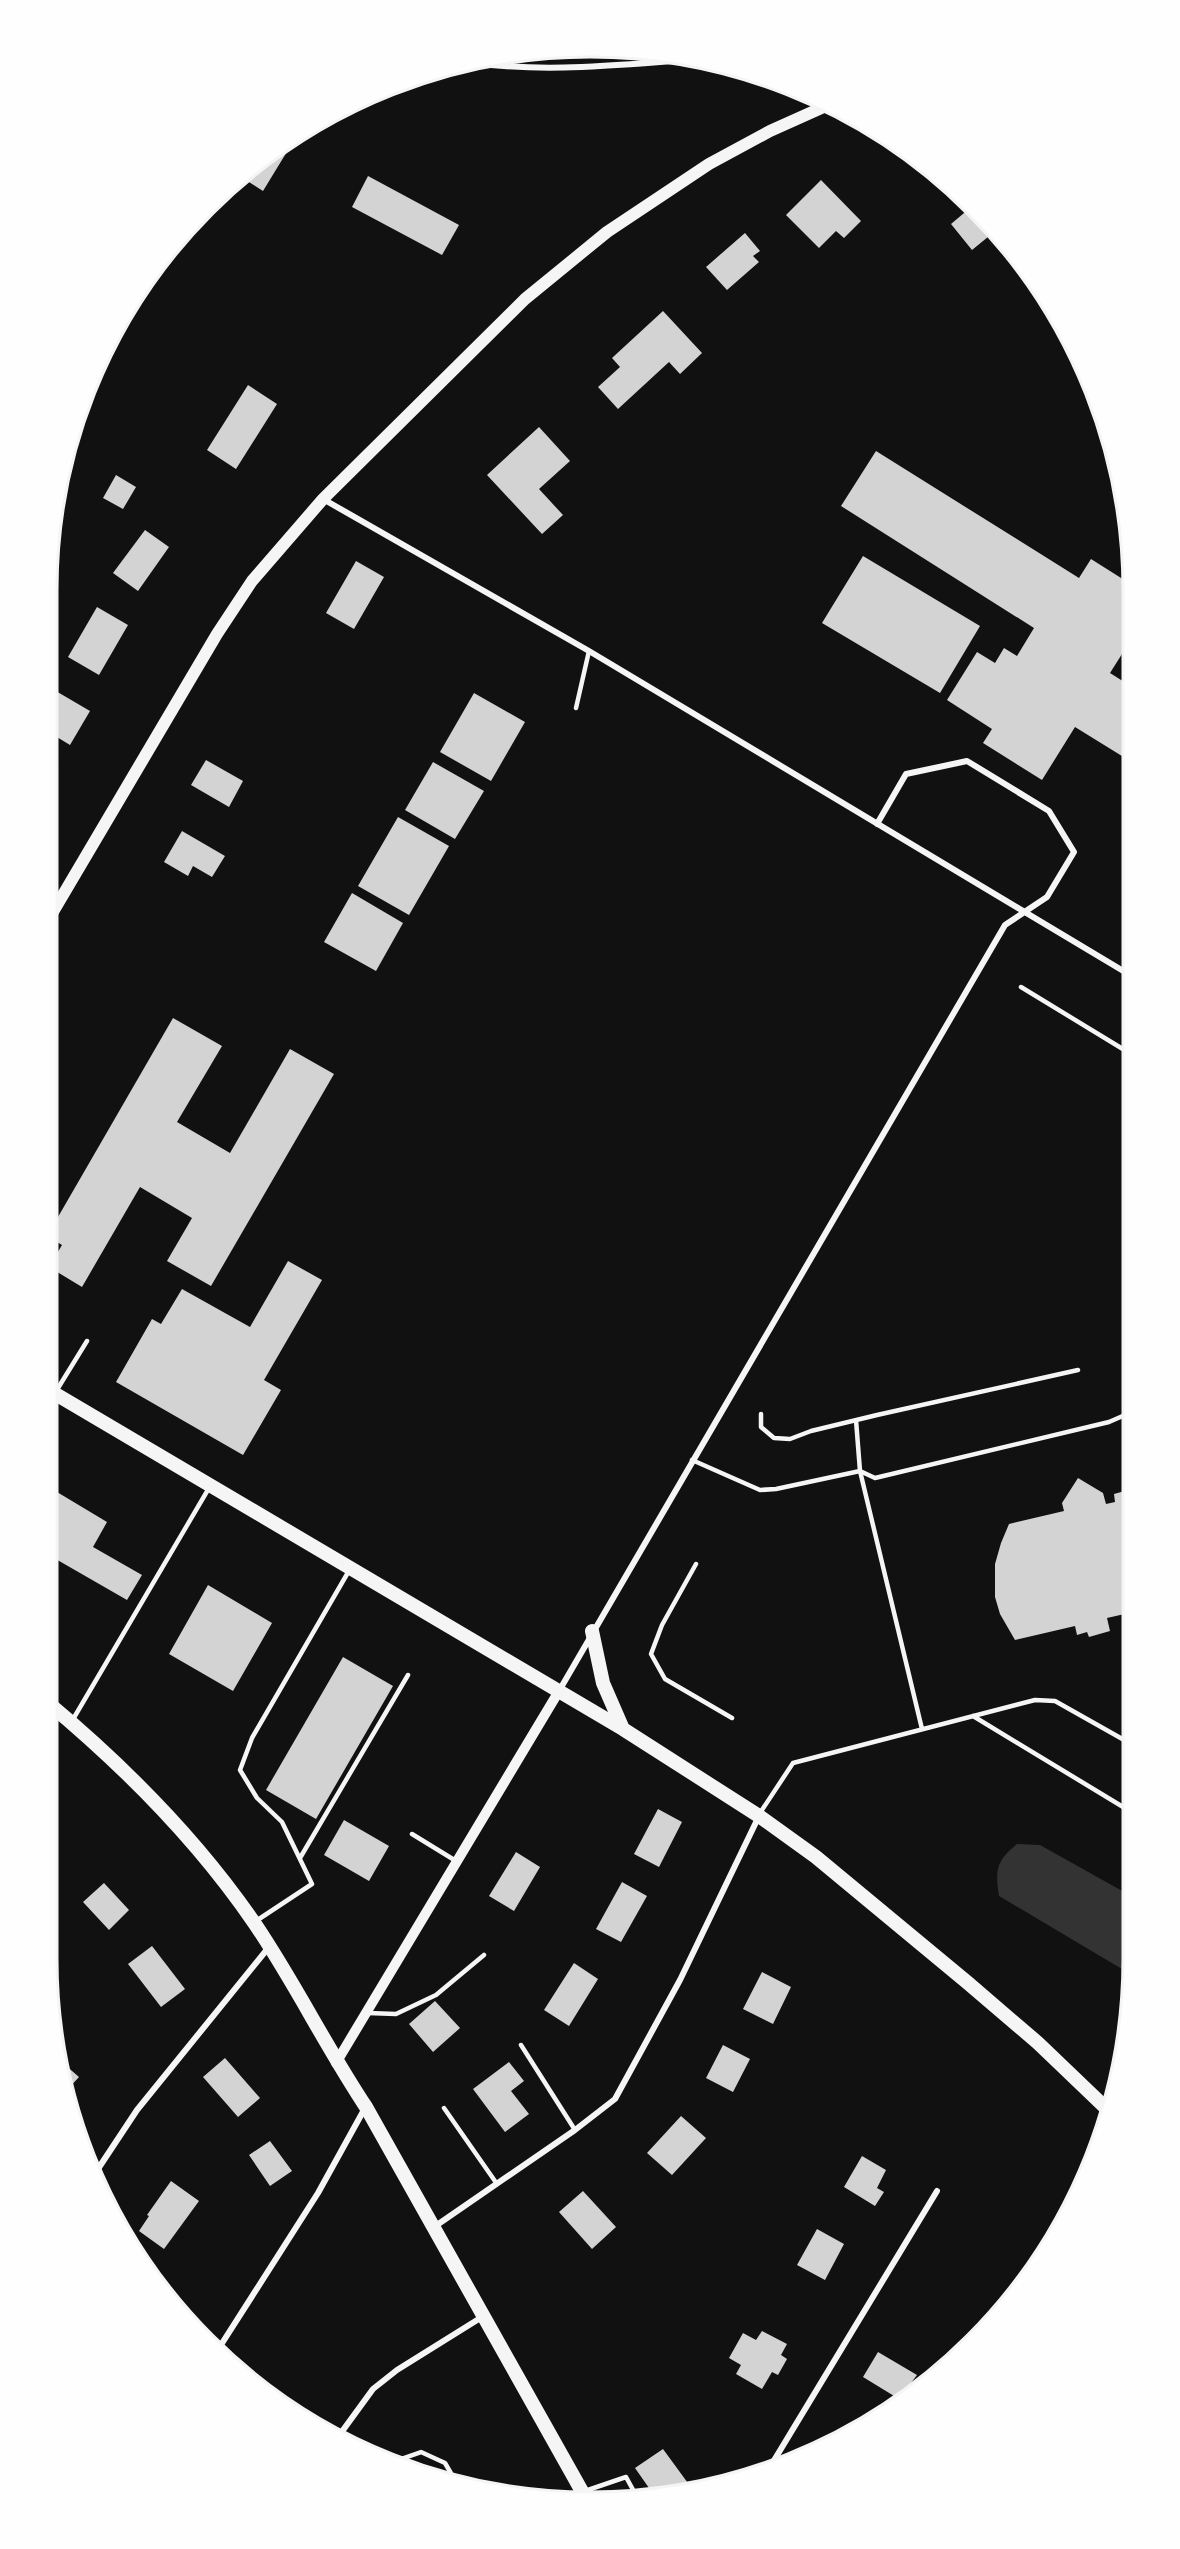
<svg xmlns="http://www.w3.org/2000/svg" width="1180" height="2549" viewBox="0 0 1180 2549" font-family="Raleway,sans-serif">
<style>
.water{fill:#333}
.building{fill:#d3d3d3}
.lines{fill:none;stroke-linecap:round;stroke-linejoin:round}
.service{stroke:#f5f5f5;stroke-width:4.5}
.minor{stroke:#f5f5f5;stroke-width:6}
.tertiary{stroke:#f5f5f5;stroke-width:10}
.secondary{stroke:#f5f5f5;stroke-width:12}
.primary{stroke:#f5f5f5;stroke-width:14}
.rim{fill:none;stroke:#f5f5f5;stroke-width:3}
</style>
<rect width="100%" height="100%" fill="#111"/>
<path class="water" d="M1017,1844L1040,1845L1133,1897L1132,1975L999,1896C995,1870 996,1861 1017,1844Z"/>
<path class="building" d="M299,132L263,191L241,177L288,138Z
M368,176L459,225L442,255L352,207Z
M821,180L861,221L844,238L836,231L819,248L786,215Z
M970,208L994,232L972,250L951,224Z
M745,233L760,251L753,256L759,262L727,290L706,267Z
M663,311L702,353L680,374L669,362L618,409L598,387L620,367L612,358Z
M248,385L277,404L236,469L207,450Z
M539,427L570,461L539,489L563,515L542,534L487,475Z
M876,451L1079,578L1091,559L1129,583V658L1122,654L1110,673L1129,685L1130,761L1075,727L1042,780L983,743L992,729L947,700L977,652L995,663L1004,648L1017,656L1034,628L841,506Z
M116,475L136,487L123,509L103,498Z
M145,530L169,547L138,591L113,573Z
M863,556L980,626L940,693L822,623Z
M356,561L384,577L354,629L326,613Z
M97,607L128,625L99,675L68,657Z
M49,687L90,711L70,745L47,731L50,715L47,713Z
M474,693L525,722L491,781L440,752Z
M206,760L243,781L229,807L191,785Z
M433,762L484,791L455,839L405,810Z
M47,764L55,770L47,784Z
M398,817L449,846L409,915L358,886Z
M182,831L225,856L212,877L193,866L188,876L164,862Z
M352,893L403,923L376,971L324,942Z
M173,1018L222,1046L177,1122L230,1153L290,1049L334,1074L211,1286L167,1261L192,1218L140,1187L82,1287L49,1267L62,1245L47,1236Z
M288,1261L322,1280L264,1380L281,1390L243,1455L116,1382L152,1319L161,1324L182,1289L250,1327Z
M1078,1478L1103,1493L1106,1504L1115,1502L1114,1494L1132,1489V1615L1129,1613L1107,1618L1110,1631L1089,1637L1087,1632L1077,1635L1075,1626L1015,1640L1000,1614L995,1597V1564L1001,1543L1009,1524L1064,1511L1062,1503Z
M47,1486L107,1522L93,1547L142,1575L127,1600L47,1554Z
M208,1585L272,1623L233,1691L169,1654Z
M343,1657L393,1686L316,1819L266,1790Z
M658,1809L682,1822L659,1867L634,1854Z
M344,1820L389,1846L369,1881L324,1855Z
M516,1852L540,1867L514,1911L489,1896Z
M622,1882L647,1896L621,1942L596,1929Z
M104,1883L129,1910L109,1930L83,1902Z
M152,1946L185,1989L161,2007L128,1964Z
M574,1963L598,1979L569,2026L544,2010Z
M762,1972L791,1987L773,2024L743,2009Z
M435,2001L460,2028L433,2052L409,2024Z
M723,2045L750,2059L733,2092L706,2078Z
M225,2058L260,2098L238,2117L203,2077Z
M509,2062L524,2081L511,2091L529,2114L505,2132L473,2089Z
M64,2064L79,2077L68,2089Z
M681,2116L706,2138L672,2175L647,2153Z
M270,2141L292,2171L270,2186L249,2155Z
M862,2156L886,2170L877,2188L884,2192L875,2206L844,2187Z
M171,2181L199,2201L164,2249L139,2231L149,2216L147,2215Z
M583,2191L616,2227L592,2249L559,2212Z
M817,2229L844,2244L825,2280L797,2265Z
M130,2245L145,2254L141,2261Z
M762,2331L787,2344L781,2355L787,2359L778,2375L772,2372L762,2389L736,2374L741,2365L729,2358L743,2333L756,2340Z
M878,2352L917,2375L899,2399L863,2377Z
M663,2449L693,2490L656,2498L635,2468Z"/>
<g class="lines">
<path class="service" d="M576,708L589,651
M1021,987L1131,1054
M47,1406L87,1341
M761,1414V1427L774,1438L790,1439L811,1431L877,1415L1078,1370
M856,1420L860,1471L875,1478L1109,1422L1125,1415L1132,1408
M692,1460L760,1490L776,1489L860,1471L922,1729
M696,1564L662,1625L651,1654L665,1679L732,1718
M973,1716L1133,1813
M72,1721L209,1488
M760,1813L793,1763L1035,1700L1055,1701L1133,1745
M412,1834L456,1861
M300,1858L408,1675
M256,1921L312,1884L282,1822L257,1798L240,1770L252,1738L350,1569
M368,2013L396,2014L436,1995L484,1955
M521,2045L575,2130
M444,2108L497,2184
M398,2460L421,2452L445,2463L456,2482
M585,2491L626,2477L637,2497"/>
<path class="minor" d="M468,62C545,74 625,64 702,59
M323,499L589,651L1130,975
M559,1691L1005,925L1047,897L1074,852L1049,811L967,761L906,774L877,824
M94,2175L137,2110L269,1947
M434,2227L575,2130L615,2099L680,1980L759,1816
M219,2348L318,2193L365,2108
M338,2437L373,2389L397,2370L482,2317
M767,2472L937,2191"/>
<path class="tertiary" d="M336,2063L559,1691"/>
<path class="secondary" d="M47,922L217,634L252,581L323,499L525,299L607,232L709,164L770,131L828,105"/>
<path class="primary" d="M47,1389L623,1729L759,1816L816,1857L968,1983L1038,2043L1109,2111
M592,1631L603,1683L623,1729
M47,1702C125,1767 197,1839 255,1924C295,1983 326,2047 366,2107L584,2495"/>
</g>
<path d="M0 0H1180V2549H0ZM590 57H590A533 533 0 0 1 1123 590V1959A533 533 0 0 1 590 2492H590A533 533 0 0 1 57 1959V590A533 533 0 0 1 590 57Z" fill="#fefefe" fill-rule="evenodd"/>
<path class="rim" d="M590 57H590A533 533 0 0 1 1123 590V1959A533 533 0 0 1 590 2492H590A533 533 0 0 1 57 1959V590A533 533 0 0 1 590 57Z"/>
</svg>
